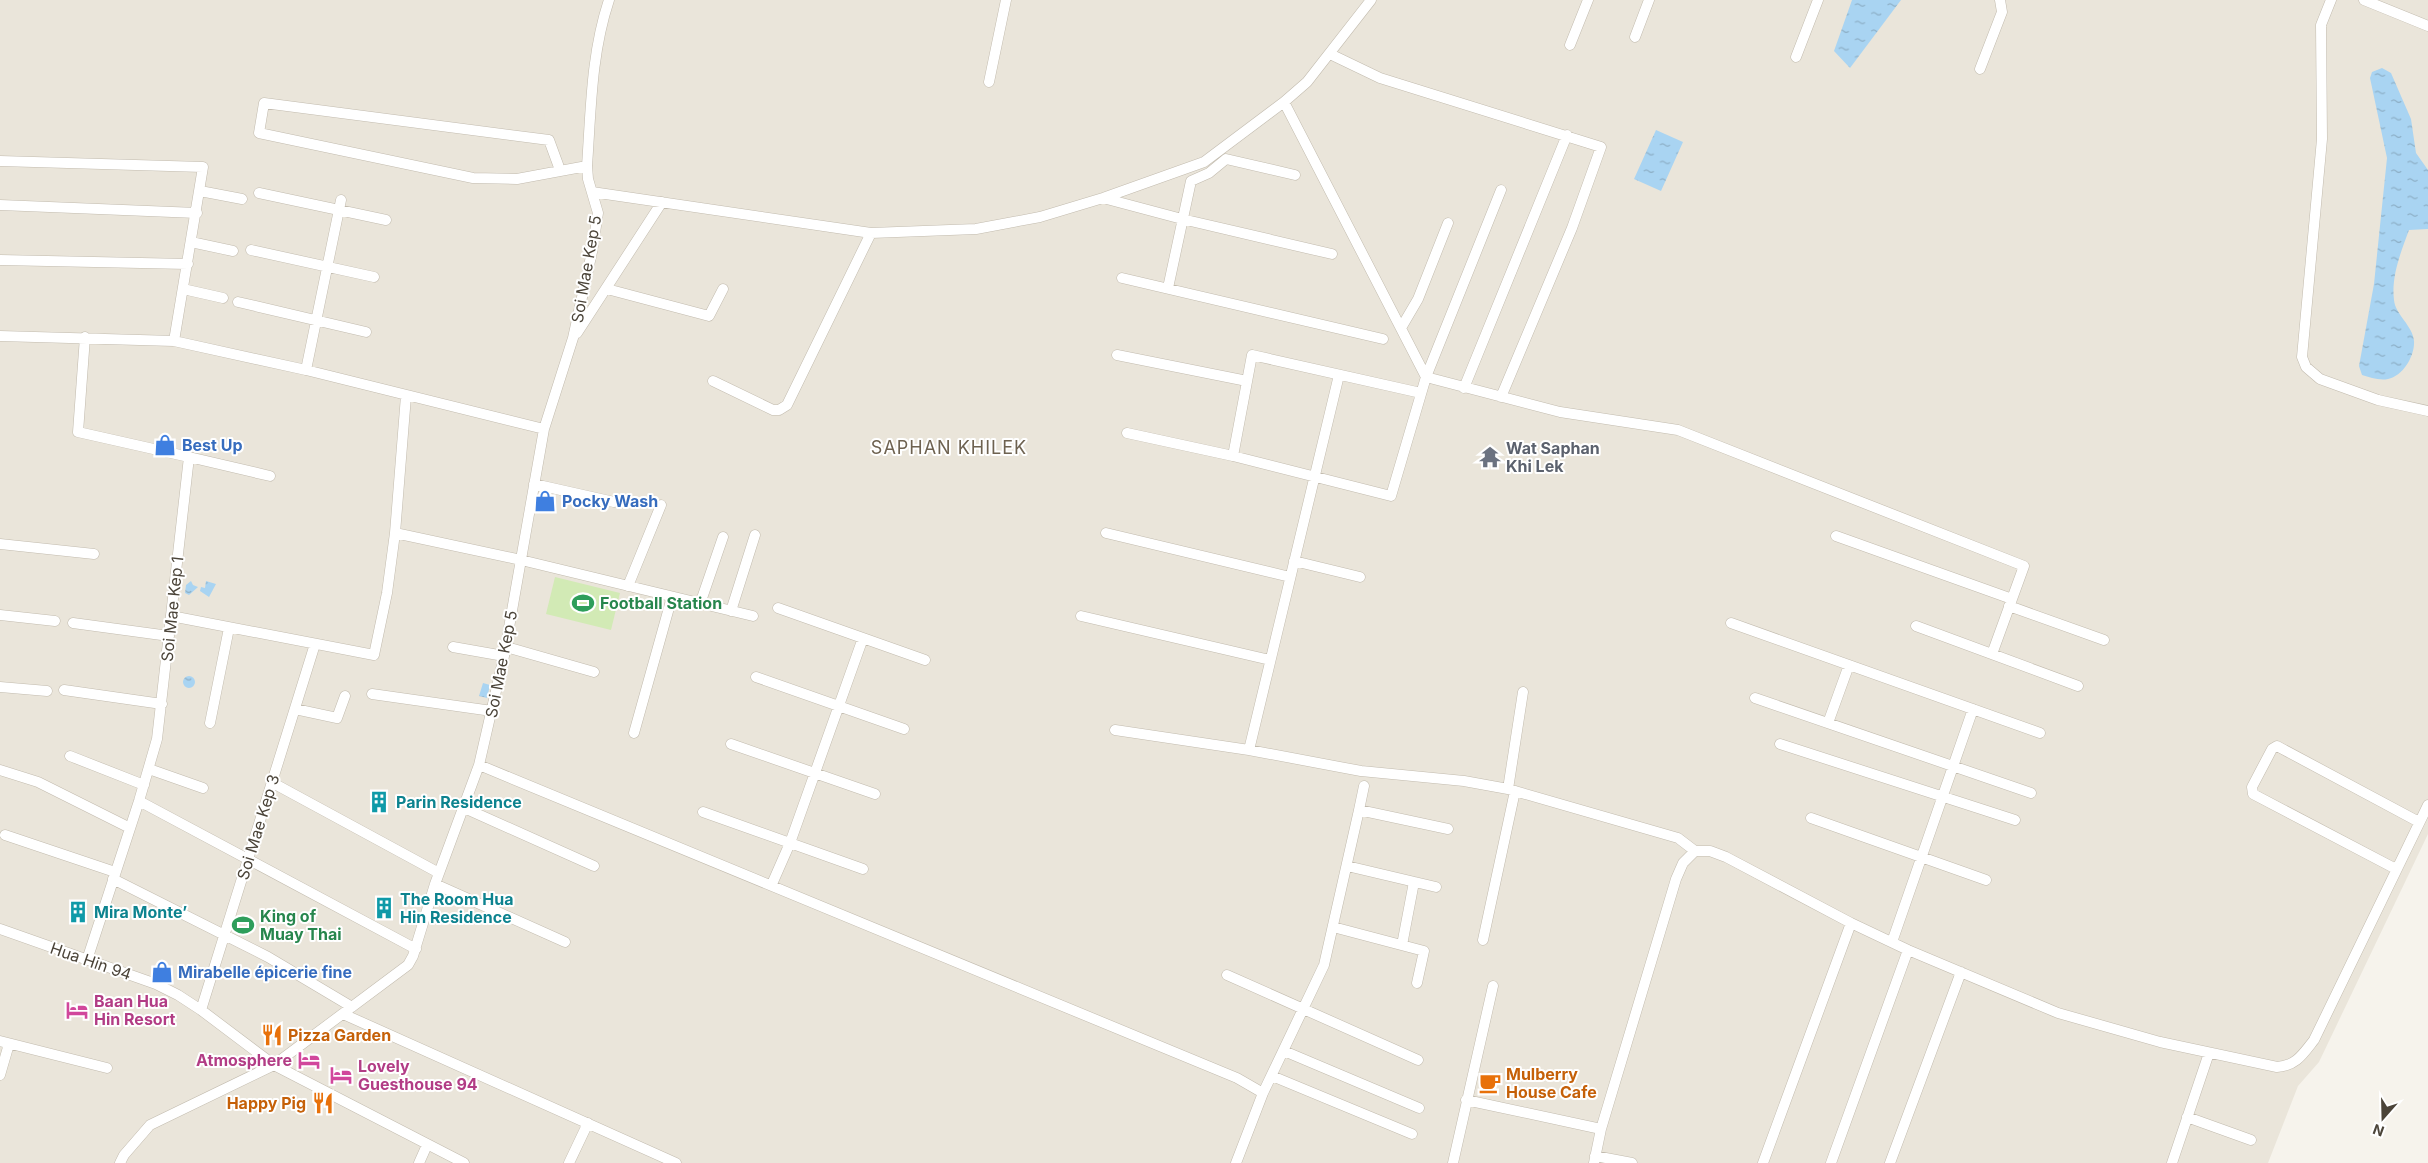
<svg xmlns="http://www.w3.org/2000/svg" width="2428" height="1163" viewBox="0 0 2428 1163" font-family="Inter,sans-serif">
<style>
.residential{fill:#eae5da}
.grass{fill:#d2eab5}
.water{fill:url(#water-ripples)}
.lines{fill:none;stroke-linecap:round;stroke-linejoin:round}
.minor-casing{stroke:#c2bbae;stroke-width:11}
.minor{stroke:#fff;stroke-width:10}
.labels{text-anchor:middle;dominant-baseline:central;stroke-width:4;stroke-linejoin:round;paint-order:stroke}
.street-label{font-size:16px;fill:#4b4439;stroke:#fff}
.shop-label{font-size:16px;font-weight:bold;fill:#366cbe;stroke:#fff;text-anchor:start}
.worship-label{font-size:16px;font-weight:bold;fill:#5b616d;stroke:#fff;text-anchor:start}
.leisure-label{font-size:16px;font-weight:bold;fill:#27864d;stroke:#fff;text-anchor:start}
.culture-label{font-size:16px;font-weight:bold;fill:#0d838f;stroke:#fff;text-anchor:start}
.hotel-label{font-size:16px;font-weight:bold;fill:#b23c85;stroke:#fff;text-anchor:start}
.food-label{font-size:16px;font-weight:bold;fill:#c56008;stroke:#fff;text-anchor:start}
.neighbourhood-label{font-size:18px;letter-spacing:1px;fill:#6e6250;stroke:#fff}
</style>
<defs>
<pattern id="water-ripples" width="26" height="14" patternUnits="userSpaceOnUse" patternTransform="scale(1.25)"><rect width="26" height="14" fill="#a9d4f2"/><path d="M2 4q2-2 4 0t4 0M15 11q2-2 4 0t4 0" fill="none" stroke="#8caec5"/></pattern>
</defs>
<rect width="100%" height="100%" fill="#f6f3ec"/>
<path class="residential" d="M0,0H2428V834L2319,1062L2298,1086L2268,1163H0Z"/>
<path class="grass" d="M555,577L620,593L611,630L546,614Z"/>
<path class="water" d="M1852,0H1901L1850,68L1834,51Z
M2382,68L2391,73L2411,119L2416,153L2428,170V229L2409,230C2401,252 2391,276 2394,300C2395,314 2413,326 2414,341C2415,356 2403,376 2388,379C2379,381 2370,377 2362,375L2359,366L2374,284L2387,158L2370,78L2372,72Z
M1656,130L1683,142L1661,191L1634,179Z
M191,581L193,585L198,587L189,595L185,593L186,585Z
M206,581L216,584L209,597L200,591L201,587L205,588Z
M183 682a6 6 0 1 1 12 0a6 6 0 1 1-12 0Z
M483,683L490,685L487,698L479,696Z"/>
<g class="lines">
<g class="minor-casing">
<path id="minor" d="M1371,0L1307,82L1284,102L1426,377L1560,412L1678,430L2024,566L1992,654
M2331,0L2321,25L2322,139L2302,357L2306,367L2320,379L2378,400L2428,411
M2364,0L2428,26
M1635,37L1649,0
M1570,45L1588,0
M1330,54L1380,78L1601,147L1572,228L1501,397
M1796,57L1818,0
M1980,69L2002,12L2000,0
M989,82L1006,0
M0,161L203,167L174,341
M560,170L549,140L264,103L259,133L473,178L517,179L587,166
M200,191L242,199
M592,192L871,233L976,229L1040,217L1103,198L1204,162L1284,102
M259,193L386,220
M1103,198L1182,219L1332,254
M0,205L197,213
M191,242L233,251
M251,250L374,277
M0,260L188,264
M1122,278L1383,339
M1168,288L1191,181L1209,173L1226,159L1295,175
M183,289L223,298
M607,289L709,316L723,289
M238,302L366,332
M1401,328L1418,299L1448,223
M577,333L662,202
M0,336L174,341L306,370L544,429
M85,337L78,432L189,457L157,739L139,801L87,960
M1117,355L1247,381
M306,370L341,200
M713,381L773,410H779L787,405L871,233
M1464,388L1567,135
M1127,433L1233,456L1391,496L1426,377L1501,190
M1233,456L1252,355L1421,393
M189,457L270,476
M534,484L614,502
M395,533L406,396
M1106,533L1290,577
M1836,536L2012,599
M0,544L94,554
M1294,561L1360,577
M628,586L661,505
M700,604L723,537
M2009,606L2104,640
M778,608L925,660
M731,611L755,535
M0,615L55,621
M171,616L374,655L387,593L395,533L521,560L753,616
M1081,616L1270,660
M73,623L169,636
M1731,623L2040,733
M1916,626L2078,686
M453,647L504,656
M506,647L594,672
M756,677L904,729
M0,687L47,691
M64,690L162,704
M372,694L492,711
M1755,698L2031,793
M295,709L337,718L345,696
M210,723L229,628
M1828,723L1849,665
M1115,730L1249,750L1361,771L1464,781L1508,789L1678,838L1695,851
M634,733L672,597
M731,744L875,794
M1780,744L2015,820
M1249,750L1339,375
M70,756L144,785
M479,765L1237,1078L1263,1093
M149,769L203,788
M0,770L38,782L130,828
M273,783L439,873
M1508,789L1523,692
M139,801L416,949
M462,807L594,866
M1359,810L1364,786
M703,812L863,869
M1811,818L1986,880
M5,835L115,872
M1347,866L1436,887
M2396,869L2253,794L2252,787L2272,749L2277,746L2419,822
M113,879L268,957L352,1007
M435,884L565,942
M772,884L790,843L863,638
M1333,927L1424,951L1417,983
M0,929L156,984L178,995L201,1010L274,1065L464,1163
M1483,940L1515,791
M1892,942L1973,709
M1402,945L1414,882
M1227,975L1418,1060
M201,1010L315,644
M343,1014L676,1163
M0,1041L107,1068
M1284,1051L1419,1108
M0,1075L9,1044
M1272,1076L1412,1134
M1466,1100L1601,1129
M2187,1117L2251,1140
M1595,1156L1632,1163
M120,1163L124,1155L150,1125L274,1065L408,965L413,956L435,884L479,765L504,656L544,429L573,338L592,252L598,213L588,179L587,166C591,110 591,54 609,0
M419,1163L427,1145
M569,1163L588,1123
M1236,1163L1263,1093L1324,965L1359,810L1448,829
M1453,1163L1493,986
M1594,1163L1601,1129L1676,879L1683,863L1695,851H1710L1726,857L1851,923L1908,950L2058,1013L2160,1042L2277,1067C2296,1066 2303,1054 2314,1040L2428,805
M1763,1163L1851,923
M1831,1163L1908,950
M1890,1163L1961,972
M2172,1163L2209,1053"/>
</g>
<use href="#minor" class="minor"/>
</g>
<defs>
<g id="shop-bare" transform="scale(1.725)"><path d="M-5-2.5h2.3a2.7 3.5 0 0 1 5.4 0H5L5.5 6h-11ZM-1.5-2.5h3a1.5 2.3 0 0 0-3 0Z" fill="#3f7fe0" stroke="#fff" stroke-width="2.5" paint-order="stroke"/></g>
<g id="temple-bare" transform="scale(1.725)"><path d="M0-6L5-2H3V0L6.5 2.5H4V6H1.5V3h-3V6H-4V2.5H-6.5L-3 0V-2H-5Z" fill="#6b7280" stroke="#fff" stroke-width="2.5" paint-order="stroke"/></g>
<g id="stadium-bare" transform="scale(1.725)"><path d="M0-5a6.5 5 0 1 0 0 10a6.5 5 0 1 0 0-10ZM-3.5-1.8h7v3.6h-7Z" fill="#2e9e5b" stroke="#fff" stroke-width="2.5" paint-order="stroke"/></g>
<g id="building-bare" transform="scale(1.725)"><path d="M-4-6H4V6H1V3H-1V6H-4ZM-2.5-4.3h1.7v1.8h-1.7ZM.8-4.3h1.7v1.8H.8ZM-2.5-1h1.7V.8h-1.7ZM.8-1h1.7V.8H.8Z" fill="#0f9aa8" stroke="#fff" stroke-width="2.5" paint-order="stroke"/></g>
<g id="hotel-bare" transform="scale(1.725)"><path d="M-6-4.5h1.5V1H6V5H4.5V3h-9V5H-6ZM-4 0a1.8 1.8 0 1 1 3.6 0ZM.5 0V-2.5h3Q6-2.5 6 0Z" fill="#d1479c" stroke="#fff" stroke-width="2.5" paint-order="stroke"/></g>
<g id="restaurant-bare" transform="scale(1.725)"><path d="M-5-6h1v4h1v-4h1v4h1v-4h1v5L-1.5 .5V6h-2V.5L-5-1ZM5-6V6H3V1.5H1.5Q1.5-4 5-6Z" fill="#e8710a" stroke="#fff" stroke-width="2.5" paint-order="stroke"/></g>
<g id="cafe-bare" transform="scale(1.725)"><path d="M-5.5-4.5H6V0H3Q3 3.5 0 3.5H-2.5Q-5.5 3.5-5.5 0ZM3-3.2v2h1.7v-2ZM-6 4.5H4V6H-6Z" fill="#e8710a" stroke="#fff" stroke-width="2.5" paint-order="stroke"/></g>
</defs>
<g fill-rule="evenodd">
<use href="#shop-bare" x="165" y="445"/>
<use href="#temple-bare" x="1490" y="457"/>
<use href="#shop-bare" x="545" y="501"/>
<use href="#stadium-bare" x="583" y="603"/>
<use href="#building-bare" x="379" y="802"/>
<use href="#building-bare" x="384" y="908"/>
<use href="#building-bare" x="78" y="912"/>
<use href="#stadium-bare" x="243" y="925"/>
<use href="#shop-bare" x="162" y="972"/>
<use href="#hotel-bare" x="77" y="1010"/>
<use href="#restaurant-bare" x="272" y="1035"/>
<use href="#hotel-bare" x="309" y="1060"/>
<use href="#hotel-bare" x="341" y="1075"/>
<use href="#cafe-bare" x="1490" y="1083"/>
<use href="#restaurant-bare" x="323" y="1103"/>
</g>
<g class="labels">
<g class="street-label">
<text transform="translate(586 269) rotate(-80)">Soi Mae Kep 5</text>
<text transform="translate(172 609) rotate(-84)">Soi Mae Kep 1</text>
<text transform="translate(501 664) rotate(-79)">Soi Mae Kep 5</text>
<text transform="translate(258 827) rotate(-73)">Soi Mae Kep 3</text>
<text transform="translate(91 961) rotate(19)">Hua Hin 94</text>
</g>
<g class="shop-label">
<text x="182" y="445">Best Up</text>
<text x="562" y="501">Pocky Wash</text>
<text x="178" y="972">Mirabelle épicerie fine</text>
</g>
<g class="worship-label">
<text x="1506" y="448">Wat Saphan<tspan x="1506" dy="18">Khi Lek</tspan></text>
</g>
<g class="leisure-label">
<text x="600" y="603">Football Station</text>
<text x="260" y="916">King of<tspan x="260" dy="18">Muay Thai</tspan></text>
</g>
<g class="culture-label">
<text x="396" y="802">Parin Residence</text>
<text x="400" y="899">The Room Hua<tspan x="400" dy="18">Hin Residence</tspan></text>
<text x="94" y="912">Mira Monte’</text>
</g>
<g class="hotel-label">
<text x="94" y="1001">Baan Hua<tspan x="94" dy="18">Hin Resort</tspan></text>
<text x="292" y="1060" text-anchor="end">Atmosphere</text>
<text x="358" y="1066">Lovely<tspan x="358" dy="18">Guesthouse 94</tspan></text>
</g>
<g class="food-label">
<text x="288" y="1035">Pizza Garden</text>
<text x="1506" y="1074">Mulberry<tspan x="1506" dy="18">House Cafe</tspan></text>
<text x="306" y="1103" text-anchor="end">Happy Pig</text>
</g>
<g class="neighbourhood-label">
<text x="949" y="447">SAPHAN KHILEK</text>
</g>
</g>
<g transform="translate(2383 1118) rotate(200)" stroke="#ffffff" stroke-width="4" paint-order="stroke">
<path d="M0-4L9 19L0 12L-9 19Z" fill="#4b4439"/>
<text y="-8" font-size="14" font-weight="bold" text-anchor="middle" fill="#4b4439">N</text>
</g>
</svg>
